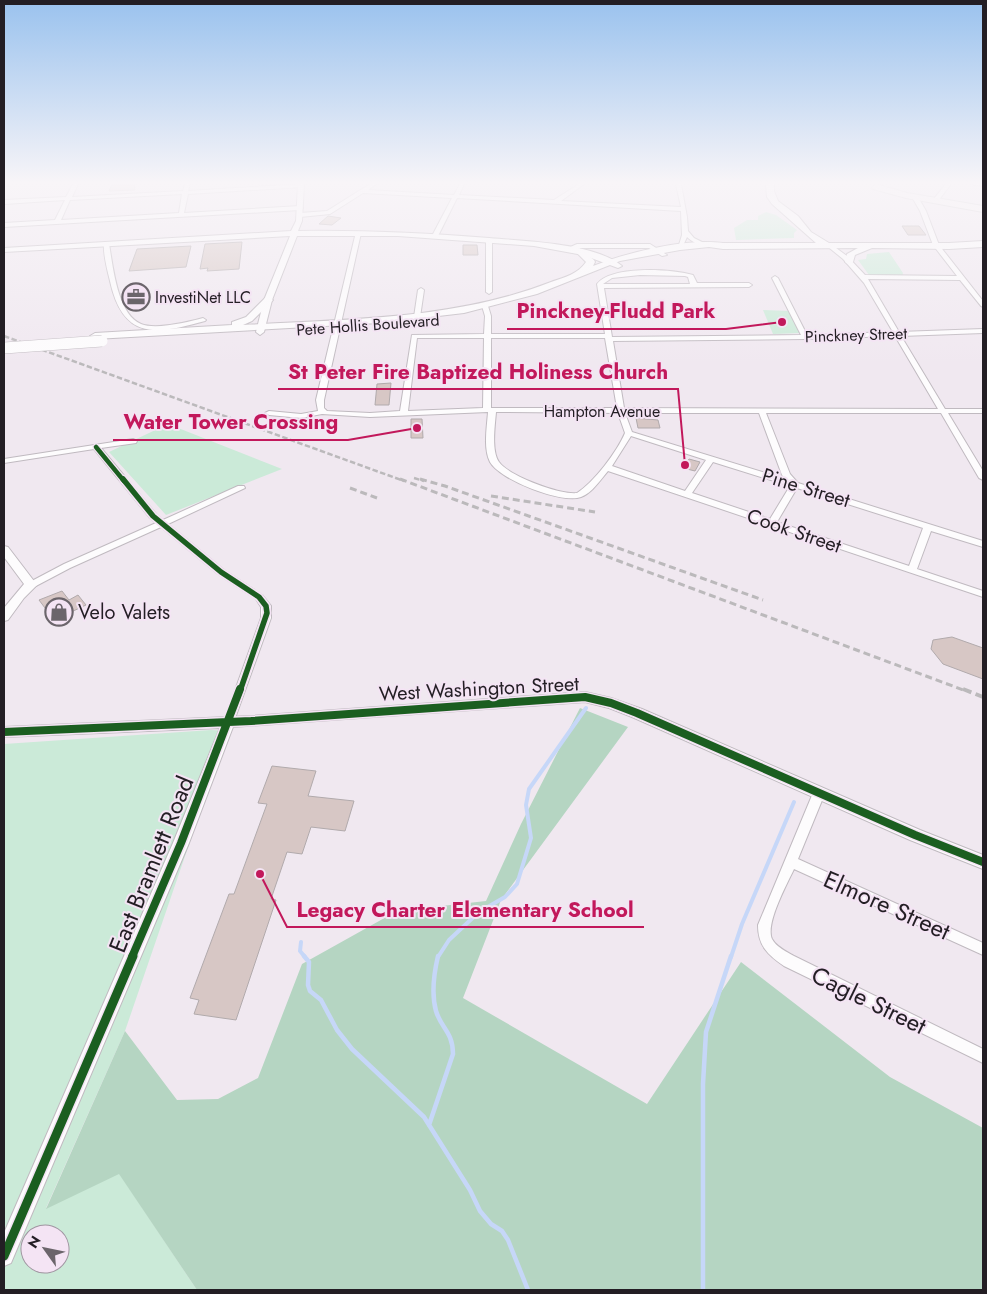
<svg xmlns="http://www.w3.org/2000/svg" width="987" height="1294" viewBox="0 0 987 1294" font-family="Jost,sans-serif">
<style>
.green{fill:#cbead8;fill-rule:evenodd}
.forest{fill:#b5d5c2}
.lines{fill:none;stroke-linecap:round;stroke-linejoin:round}
.stream-far1{stroke:#c6d7f8;stroke-width:4}
.stream{stroke:#c6d7f8;stroke-width:4.5}
.building{fill:#d7c7c5;stroke:#b1aaac}
.minor-casing{stroke:#c0bac0;stroke-width:2}
.tertiary-casing{stroke:#c0bac0;stroke-width:2}
.secondary-casing{stroke:#c0bac0;stroke-width:2}
.primary-casing{stroke:#c9c6c9;stroke-width:2}
.minor{fill:#fdfcfd;fill-rule:evenodd}
.tertiary{fill:#fdfcfd;fill-rule:evenodd}
.secondary{fill:#fdfcfd;fill-rule:evenodd}
.primary{fill:#f7f1f3;fill-rule:evenodd}
.rail-far2{stroke:#bbb9bb;stroke-width:2.5;stroke-dasharray:5.5 2.5;stroke-linecap:butt}
.rail-far1{stroke:#bbb9bb;stroke-width:3;stroke-dasharray:7 4;stroke-linecap:butt}
.rail{stroke:#bbb9bb;stroke-width:4;stroke-dasharray:9 4.5;stroke-linecap:butt}
.secondary-bridge-casing{stroke:#c0bac0;stroke-width:12;stroke-linecap:butt}
.secondary-bridge{stroke:#fdfcfd;stroke-width:11}
.cycleway-far3-casing{stroke:#f4e4f4;stroke-width:7}
.cycleway-far2-casing{stroke:#f4e4f4;stroke-width:9}
.cycleway-far1-casing{stroke:#f4e4f4;stroke-width:11}
.cycleway-casing{stroke:#f4e4f4;stroke-width:12}
.cycleway-far3{stroke:#1b5e20;stroke-width:4.5}
.cycleway-far2{stroke:#1b5e20;stroke-width:5.5}
.cycleway-far1{stroke:#1b5e20;stroke-width:8}
.cycleway{stroke:#1b5e20;stroke-width:9}
.labels{text-anchor:middle;dominant-baseline:central;stroke-width:4;stroke-linejoin:round;paint-order:stroke}
.far-poi-label{font-size:16px;fill:#231e24;stroke:#f4e4f4;text-anchor:start}
.far-street-label{font-size:16px;fill:#231e24;stroke:#f4e4f4}
.street-label{font-size:20px;fill:#231e24;stroke:#f4e4f4}
.poi-label{font-size:20px;fill:#231e24;stroke:#f4e4f4;text-anchor:start}
.near-street-label{font-size:24px;fill:#231e24;stroke:#f4e4f4}
.leader{fill:none;stroke:#c2185b;stroke-width:2}
.callout-dot{fill:#c2185b;stroke:#f4e4f4;stroke-width:2}
.callout-label{font-size:21px;text-anchor:middle;font-weight:bold;fill:#c2185b;stroke:#f4e4f4;stroke-width:4;stroke-linejoin:round;paint-order:stroke}
</style>
<rect width="100%" height="100%" fill="#f0e8f0"/>
<path class="green" d="M766,212L776,215L797,230L794,233V238L736,240L734,228L747,220H758V216Z
M889,252L903,273L902,276L869,275L858,260L866,259L867,254Z
M763,310L790,311L802,333L773,334Z
M168,424L282,469L166,515L109,452Z
M211,730L228,731L125,1031L46,1208L119,1173L197,1290H4V744ZM30,1234H60V1264H30Z"/>
<path class="forest" d="M580,708L628,727L501,900L463,998L647,1104L741,962L890,1077L983,1128V1290H197L119,1174L46,1209L125,1031L177,1100L218,1099L258,1078L302,964L397,911L486,901L521,824Z"/>
<g class="lines">
<path class="stream-far1" d="M301,942L300,951L305,957
M438,957L449,940L479,912L505,897L517,884L531,838L526,805L529,789L586,708
M731,957L742,924L794,802"/>
<path class="stream" d="M304,956L309,962L308,985L310,991L321,1000L337,1030L352,1049L424,1117L470,1190L480,1211L491,1224L502,1231L508,1240L528,1290
M429,1125L453,1054C453,1032 441,1028 436,1011C431,993 434,973 438,956
M703,1290V1084L706,1032L731,956"/>
</g>
<path class="building" d="M112,184H134L135,190L109,191Z
M328,216L341,218L332,225L319,224Z
M902,226H919L926,235H908Z
M242,242L239,269L207,271L208,268L200,269L205,244Z
M463,245H477L478,255H463Z
M191,246L186,267L129,271L137,249Z
M391,383L389,405H375L377,384Z
M636,418L658,420L660,428H638Z
M411,419H422L423,438H411Z
M689,459L700,462L695,471L683,468Z
M62,591L69,600L78,595L86,605L54,620L39,600Z
M952,637L983,648V679L943,664L931,649L933,640Z
M272,766L316,771L308,796L354,801L345,831L311,827L302,854L287,852L271,899L276,900L236,1020L194,1014L199,1000L190,998L229,894H234L267,804L258,803Z"/>
<g class="lines">
<g class="minor-casing">
<path id="minor" d="M73,184H78L72,197L183,191L185,184H190L188,191L301,184L303,187L188,194L184,213L300,206L303,208L300,210L4,227V223L55,220L65,200L4,204V200L66,197ZM182,194L179,213L61,220L70,200Z
M370,184H376L368,190L454,195L460,184H464L459,195L554,200L579,184H584L561,201L681,207L676,184H681L687,217L688,231L694,238L708,245C703,248 692,242 687,237L682,248H678L682,235L681,211L457,198L438,236L435,238L432,236L452,198L363,193L330,214L300,217L297,215L300,213L327,211Z
M946,184H951L938,201H934L933,200Z
M973,184H983V186L974,185Z
M915,195L918,197L926,211L939,245L983,301V307L981,306L960,280L868,279L899,332L983,329V333L901,336L945,409H983V413H948L983,471V480L979,478L941,413H766L790,474L798,483L983,541V547L931,531L917,569L983,591V597L608,471C601,479 592,493 581,497C562,504 500,480 490,462C483,448 487,427 488,412L370,417L322,414L301,418L269,415L265,413L269,411L301,414L318,411L316,400L356,232L361,233L324,400V408L327,411L370,413L400,411L412,335L484,334L485,316L482,306L485,304L488,306L491,316V334H605L597,284C612,265 671,269 693,275L697,283H749L752,285L749,287L604,288L612,337L801,335L772,278L775,276L778,278L807,335L893,332L864,283L843,259L827,246L832,245L847,256L865,275L957,276L933,245L920,211L912,197ZM640,275L685,276L688,277L690,284H603L612,278ZM895,336L938,409L624,408L613,341L805,339ZM417,338H484L483,408L408,411ZM491,338H605L617,408H491ZM496,412L618,413L625,433C617,452 594,482 577,493C560,495 509,476 499,462C491,451 495,425 496,412ZM625,413H759L782,475L785,479L632,432ZM631,436L706,460L685,491L612,466ZM713,462L790,486L770,519L692,493ZM797,488L923,528L909,566L777,522Z
M489,238L492,240V292L489,294L486,292V240Z
M104,243L109,244C113,266 117,314 141,324C156,330 188,322 203,318L206,320L205,321C155,335 123,340 110,281C107,269 103,254 104,243Z
M577,244H650L667,255L662,256L649,248H578L569,251L566,249Z
M421,288L424,290L420,317L417,319L414,317L418,290Z
M133,439L137,441L136,443L101,448L156,514L163,520L238,486H244L245,488L168,524L224,570L262,595L271,606V618L233,724H225L224,721L261,618V607L256,599L218,574L161,527L70,568L34,587L31,588L26,585L28,583L64,564L156,523L150,518L94,449L4,463V459Z
M819,788L823,790L825,793L798,859L983,943V955L794,869C787,884 765,924 772,939C776,947 787,952 794,956L983,1049V1063L784,966C768,955 758,946 758,925L813,793L815,790Z"/>
</g>
<g class="tertiary-casing">
<path id="tertiary" d="M298,184H304L302,221L298,231C362,230 425,233 489,238C524,241 595,243 622,266L618,268L583,255L534,246L398,236H297L272,300L264,332L260,335L256,332L264,300L290,236L4,252V248L291,231L296,221Z
M4,546L8,547L37,585L24,598L8,620L4,621V608L24,584L4,557Z
M585,692L611,698L642,709L920,830L983,855V869L910,840L632,717L609,708L585,702L233,727L189,843L11,1263L4,1266V1233L173,843L220,728L4,737V727L251,716Z"/>
</g>
<g class="secondary-casing">
<path id="secondary" d="M766,184H774V191L778,201L798,216L811,232L829,243H949L983,241V247L949,249L872,248L855,255L853,262L849,265L845,262L847,254L858,248L723,249L709,247L680,250L620,261L537,294L464,313L379,323L95,339L90,336L95,333L232,325V322L246,317L265,298L268,297L273,300L252,321L243,325C346,319 454,320 551,282C565,277 578,274 586,262L575,251L579,248L594,260L595,262L593,266C628,252 686,238 723,243H816L772,204L767,197Z"/>
</g>
<g class="primary-casing">
<path id="primary" d="M876,184L907,193L983,206V212L906,198L873,189L872,187Z"/>
</g>
<use href="#minor" class="minor"/>
<use href="#tertiary" class="tertiary"/>
<use href="#secondary" class="secondary"/>
<use href="#primary" class="primary"/>
<path class="rail-far2" d="M4,336L404,481
M414,478L424,481"/>
<path class="rail-far1" d="M400,479L966,691
M420,479L445,486L763,600
M350,488L377,498
M491,496L595,512"/>
<path class="rail" d="M963,689L983,697"/>
<g class="secondary-bridge-casing">
<path id="secondary-bridge" d="M4,348L102,341"/>
</g>
<use href="#secondary-bridge" class="secondary-bridge"/>
<g class="cycleway-far3-casing">
<path id="cycleway-far3" d="M96,447L124,481"/>
</g>
<g class="cycleway-far2-casing">
<path id="cycleway-far2" d="M123,479L153,516L221,572L259,597L266,606L267,613L240,691"/>
</g>
<g class="cycleway-far1-casing">
<path id="cycleway-far1" d="M4,732L251,721L585,697L611,703L637,713L915,835L983,862
M132,957L181,843L240,689"/>
</g>
<g class="cycleway-casing">
<path id="cycleway" d="M4,1256L133,956"/>
</g>
<use href="#cycleway-far3" class="cycleway-far3"/>
<use href="#cycleway-far2" class="cycleway-far2"/>
<use href="#cycleway-far1" class="cycleway-far1"/>
<use href="#cycleway" class="cycleway"/>
</g>
<linearGradient id="sky" x2="0" y2="1"><stop stop-color="#9ac2ee"/><stop offset="0.5" stop-color="#f8f5f8"/><stop offset="1" stop-color="#f8f5f8" stop-opacity="0"/></linearGradient>
<rect width="987" height="365" fill="url(#sky)"/>
<defs>
<g id="office-ring" transform="scale(1.4375)"><circle r="9.5" fill="#f4e4f4" stroke="#6b656b" stroke-width="1.5"/><path d="M-6-3h4V-5.5h4V-3h4V5H-6ZM-1-4.5V-3h2v-1.5ZM-6 0V1H6V0Z" fill="#6b656b"/></g>
<g id="shop-ring" transform="scale(1.4375)"><circle r="9.5" fill="#f4e4f4" stroke="#6b656b" stroke-width="1.5"/><path d="M-5-2.5h2.3a2.7 3.5 0 0 1 5.4 0H5L5.5 6h-11ZM-1.5-2.5h3a1.5 2.3 0 0 0-3 0Z" fill="#6b656b"/></g>
</defs>
<g fill-rule="evenodd">
<use href="#office-ring" x="136" y="297"/>
<use href="#shop-ring" x="59" y="612"/>
</g>
<g class="labels">
<g class="far-poi-label">
<text x="155" y="297">InvestiNet LLC</text>
</g>
<g class="far-street-label">
<text transform="translate(368 325) rotate(-4)">Pete Hollis Boulevard</text>
<text transform="translate(856 335) rotate(-2)">Pinckney Street</text>
<text x="602" y="411">Hampton Avenue</text>
</g>
<g class="street-label">
<text transform="translate(806 488) rotate(17)">Pine Street</text>
<text transform="translate(794 531) rotate(19)">Cook Street</text>
<text transform="translate(479 689) rotate(-3)">West Washington Street</text>
</g>
<g class="poi-label">
<text x="78" y="612">Velo Valets</text>
</g>
<g class="near-street-label">
<text transform="translate(151 864) rotate(-68)">East Bramlett Road</text>
<text transform="translate(887 905) rotate(24)">Elmore Street</text>
<text transform="translate(869 1000) rotate(26)">Cagle Street</text>
</g>
</g>
<path class="leader" d="M782 322L726 329H507M685 465L678 389H278M417 428L348 440H113M260 874L287 927H644"/>
<g class="callout-dot">
<circle cx="782" cy="322" r="5"/>
<circle cx="685" cy="465" r="5"/>
<circle cx="417" cy="428" r="5"/>
<circle cx="260" cy="874" r="5"/>
</g>
<g class="callout-label">
<text x="616" y="318">Pinckney-Fludd Park</text>
<text x="478" y="379">St Peter Fire Baptized Holiness Church</text>
<text x="231" y="429">Water Tower Crossing</text>
<text x="465" y="917">Legacy Charter Elementary School</text>
</g>
<rect width="987" height="1294" fill="none" stroke="#231e24" stroke-width="10"/>
<g transform="translate(45 1249) rotate(303)"><circle r="24" fill="#f4e4f4" stroke="#a095a1"/>
<path d="M0-4L9 19L0 12L-9 19Z" fill="#6b656b"/>
<text y="-8" font-size="14" font-weight="bold" text-anchor="middle" fill="#231e24">N</text>
</g>
</svg>
